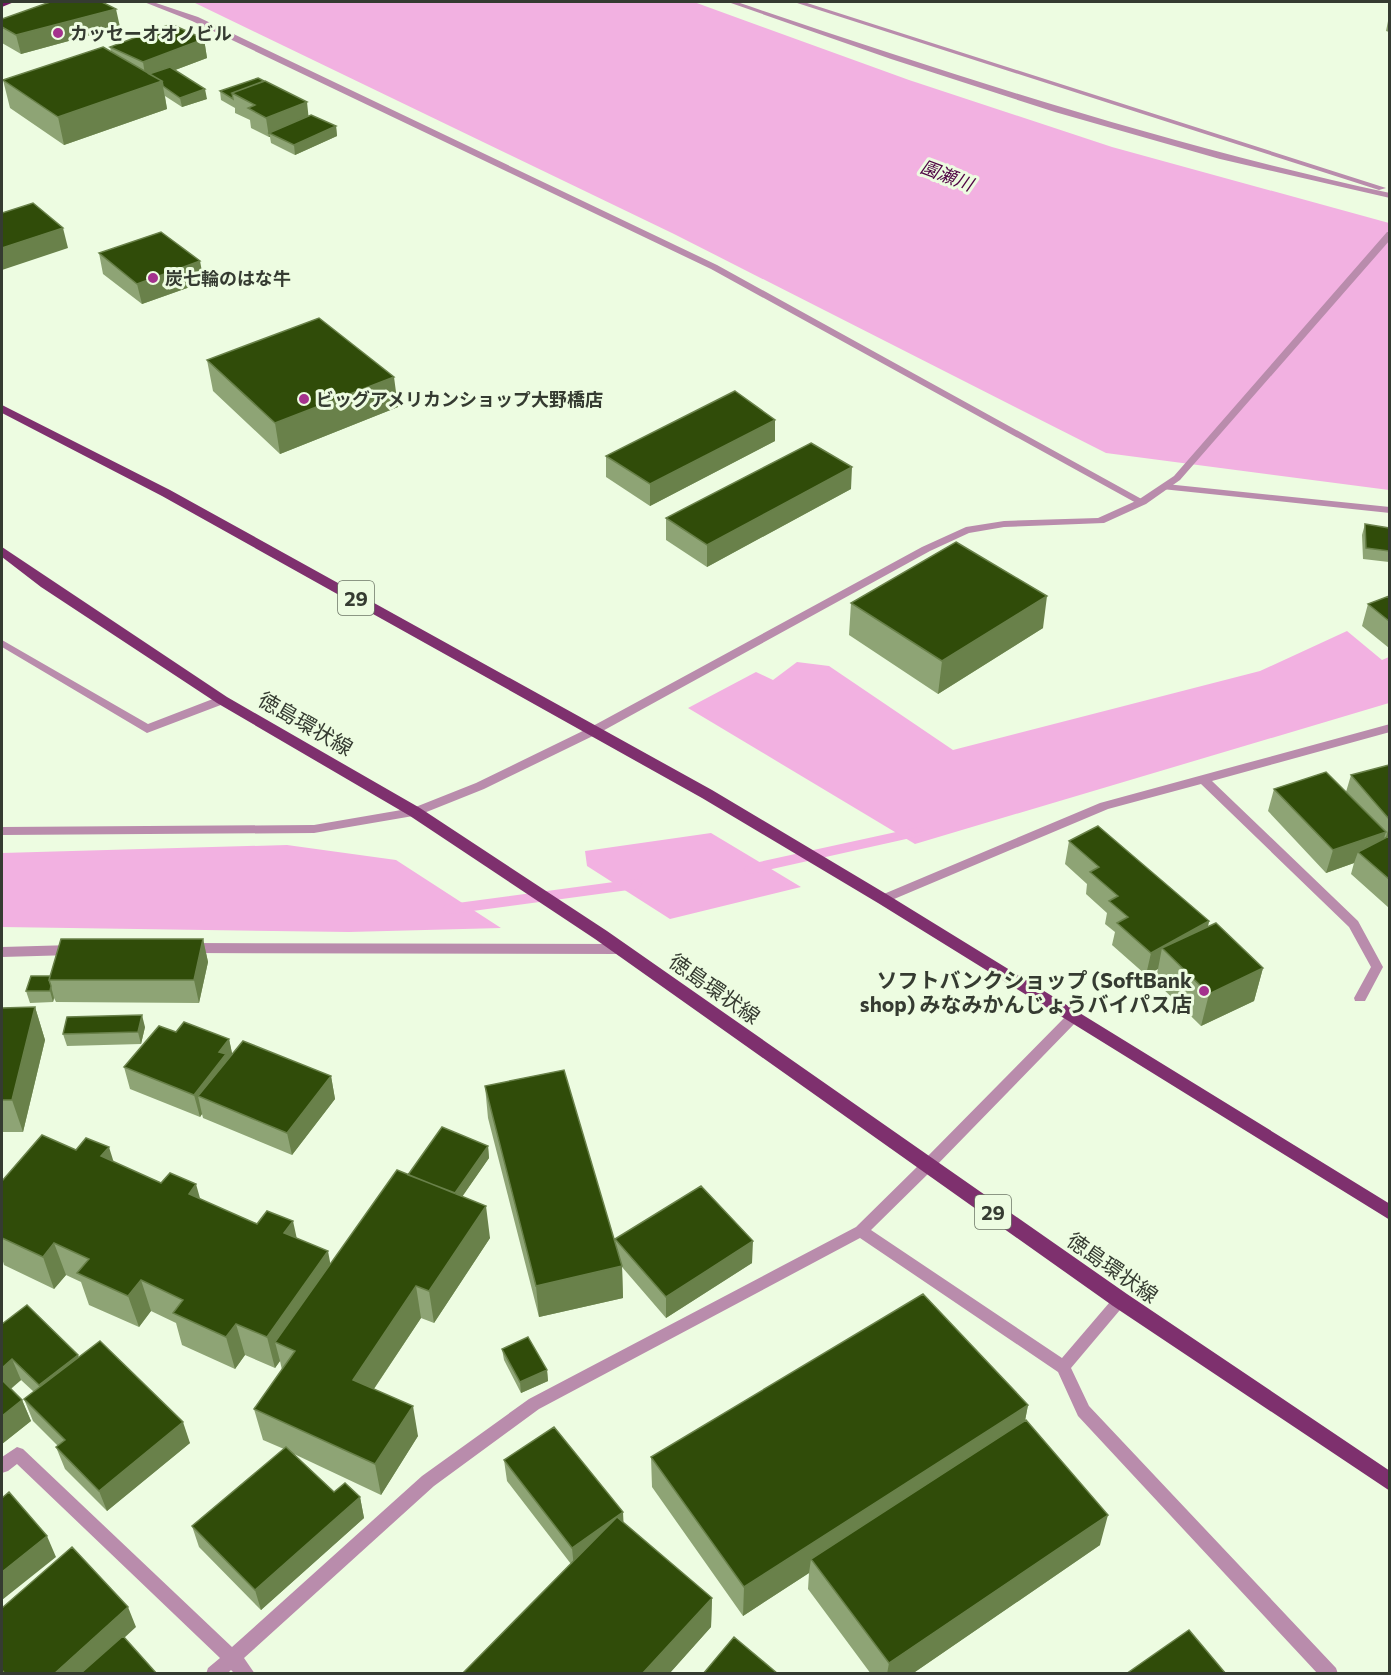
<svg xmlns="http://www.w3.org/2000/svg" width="1391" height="1675" viewBox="0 0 1391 1675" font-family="Commissioner,'Noto Sans JP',sans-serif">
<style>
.water{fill:#f2b1e1}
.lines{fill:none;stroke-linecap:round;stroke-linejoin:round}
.stream{fill:#f2b1e1;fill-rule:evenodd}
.minor{fill:#b98cac;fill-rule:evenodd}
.tertiary{fill:#b98cac;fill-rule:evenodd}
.primary{fill:#7e306e;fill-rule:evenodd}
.trunk{fill:#721862;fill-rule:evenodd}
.wall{fill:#8ea475}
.shaded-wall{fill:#69814a}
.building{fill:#304c09;stroke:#69814a;stroke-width:1.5}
.poi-dot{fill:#a4328d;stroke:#edfce1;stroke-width:2}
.labels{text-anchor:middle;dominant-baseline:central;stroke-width:6;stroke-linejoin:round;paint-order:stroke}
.far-poi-label{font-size:18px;font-weight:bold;fill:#353b31;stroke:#edfce1;text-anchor:start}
.far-water-label{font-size:18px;font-style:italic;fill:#4f0343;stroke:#edfce1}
.shield{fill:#edfce1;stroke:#6c7566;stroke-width:1.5}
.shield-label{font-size:20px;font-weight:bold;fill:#353b31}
.street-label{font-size:21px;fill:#353b31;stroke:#edfce1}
.poi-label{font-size:21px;font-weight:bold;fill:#353b31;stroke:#edfce1;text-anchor:end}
</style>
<rect width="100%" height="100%" fill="#edfce1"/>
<path class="water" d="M193,2H694L909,80L1112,147L1389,223V490L1106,453L674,234Z
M1347,631L1382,660L1389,657V703L915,844L688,708L756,672L773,680L797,662L829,666L953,750L1260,671Z
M711,833L801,887L670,919L587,866L585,851Z
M287,845L396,860L501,928L349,932L2,927V853Z"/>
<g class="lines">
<path class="stream" d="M919,827L926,832L924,835L750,874L743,869L750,864Z
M636,879L643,884L636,889L450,914L445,913L443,909L445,905L450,904Z"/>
<path class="minor" d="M144,2H153L198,17L717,265L1147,502L1142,505L1138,504L711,269L192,21Z
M728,2H737C952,75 1167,145 1390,193V198L1220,159L1055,112L891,59Z
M794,2H804L1386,188L1379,190Z
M1166,484L1390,507V513L1162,489V485Z
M2,640L148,724L218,697L222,696L228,700L226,703L147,733L2,647Z
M1390,724V732L1212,781L1358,921L1383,967L1365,1001H1355L1354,998L1371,967L1349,927L1201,784L1108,809L887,902L883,903L877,899L879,896L1100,803Z
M189,943L622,944L626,946L628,949L626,952L622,954L189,953L185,951L183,948L185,945Z
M72,945L76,947L78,950L76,953L72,955L2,957V947Z
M927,1160L932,1162L934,1166L932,1170L871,1230L1062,1358L1115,1296L1120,1294L1125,1296L1127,1300L1125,1304L1071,1368L1089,1406L1336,1668L1338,1674H1318L1078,1416L1058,1372L860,1238L539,1409L434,1486L244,1658L255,1674H235L231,1670L227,1674H206L208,1668L220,1658L17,1464L8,1471L2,1473V1457L17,1447L23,1449L232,1647L422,1476L529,1399L856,1227L922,1162Z"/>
<path class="tertiary" d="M1387,232H1390V240L1180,480L1146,504L1104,523L1004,527L969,533L930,551L599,733L484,789L419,815L314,833L2,835V827L314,825L413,808L476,783L591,727L922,547L966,527L1004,521L1098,518L1138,500L1174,476Z
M1073,1012L1078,1014L1080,1017L1078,1020L932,1170L927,1172L922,1170L920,1166L922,1162L1068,1014Z"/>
<path class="primary" d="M2,405L170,490L712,790L888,895L1390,1204V1220L878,903L702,798L162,496L2,413Z
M2,547L227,697L420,808L607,931L1127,1294L1390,1471V1491L1113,1306L595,939L410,816L217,703L41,587L2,557Z"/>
<path class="trunk" d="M2,2H14L2,7Z"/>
</g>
<path class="wall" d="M2,19L120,27L21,54L2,43Z
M1388,21H1389V32L1386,31Z
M204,39L207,58L175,70L207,99L182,107L165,96L167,109L64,145L10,108L3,80L111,52L110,47Z
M258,78L308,116L336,126L337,136L295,155L271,143L270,137H269L251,128L250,120L235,113V108L221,100L220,91Z
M99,253L204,282L142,304L103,274Z
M207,360L398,407L280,454L213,391Z
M775,420V441L650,506L606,477V456Z
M851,489L707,567L666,540V518Z
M1365,524L1389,528V562L1363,559L1362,535Z
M1389,596V648L1362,626L1368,604Z
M851,603L1043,628L938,694L849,635Z
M1389,765V908L1351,874L1354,863L1326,873L1268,811L1274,789L1346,792L1351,775Z
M1069,841L1209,921L1208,927L1263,968L1254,1001L1201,1026L1155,981L1158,969L1146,975L1112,945L1115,932L1105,924L1107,913L1086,894L1087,884L1065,864Z
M203,939L208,962L199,1003L56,1002L54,998L53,1002L30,1003L26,991L50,976Z
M35,1007L45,1040L23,1132H2V1008Z
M145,1027L141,1044L67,1046L63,1034Z
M176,1032L229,1039L232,1054L331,1076L335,1099L292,1155L203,1118L202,1114L200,1117L130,1089L124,1067Z
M485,1086L615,1245V1239L752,1263L666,1318L622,1267L623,1298L539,1317L488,1118Z
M488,1146L489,1158L462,1196L490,1238L434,1323L421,1318L374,1389L418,1436L381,1495L294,1454L334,1492L360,1497L364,1518L261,1610L199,1547L192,1526L284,1449L263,1440L254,1409L282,1370L280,1361L275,1368L245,1355L235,1369L182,1345L176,1323L151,1311L139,1327L89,1305L81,1282L66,1275L54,1289L4,1265L2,1258V1181L76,1150L113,1162L257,1224L297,1238L330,1264L408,1175Z
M2,1324L79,1358L190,1443L107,1511L65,1469L56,1447L58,1446L33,1421L24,1399L34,1392L21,1380L11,1389L22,1400L31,1421L2,1444Z
M502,1349L547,1370L548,1381L521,1393L504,1360Z
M1028,1405L1025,1421L1100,1545L912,1674H871L808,1589L809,1573L743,1616L652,1487L651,1457Z
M504,1460L624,1523L712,1598L711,1627L669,1674H462L571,1564L507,1481Z"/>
<path class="shaded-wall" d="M116,9L120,27L21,54L16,35Z
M204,39L207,58L146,81L143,62Z
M162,81L167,109L64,145L58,117Z
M205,89L207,99L182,107L180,98Z
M307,102L309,121L269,133L270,137H269L266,118Z
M336,126L337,136L295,155L294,145Z
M63,228L68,248L2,270V248Z
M200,261L204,282L142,304L137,284Z
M394,377L398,407L280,454L275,423Z
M775,420V441L650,506V484Z
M852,467L851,489L707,567V545Z
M1047,596L1043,628L938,694L942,661Z
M1389,827V842L1384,844Z
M1386,832L1379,854L1358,852L1354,863L1326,873L1333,850Z
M1209,921L1204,944L1162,948L1158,969L1146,975L1151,953Z
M203,939L208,962L199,1003L194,980Z
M1263,968L1254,1001L1201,1026L1209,994Z
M51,986L54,998L53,1002L50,991Z
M35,1007L45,1040L23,1132L12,1100Z
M142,1015L145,1027L141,1044L138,1032Z
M229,1039L234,1062L198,1096L202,1114L200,1117L194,1095L219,1052Z
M331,1076L335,1099L292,1155L287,1133Z
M488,1146L489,1158L451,1213L449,1201Z
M109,1147L119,1179L101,1156Z
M196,1184L205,1216L189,1194Z
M486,1206L490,1238L434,1323L429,1291Z
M293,1221L300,1253L284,1233Z
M753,1241L752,1263L666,1318V1297Z
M54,1243L66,1275L54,1289L43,1257Z
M328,1251L334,1283L275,1342L280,1361L275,1368L267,1337Z
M622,1266L623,1298L539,1317L536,1286Z
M141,1280L151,1311L139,1327L128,1296Z
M416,1286L421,1318L359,1411L353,1380Z
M236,1324L245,1355L235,1369L226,1337Z
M78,1355L86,1376L48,1406L39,1385Z
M12,1359L21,1380L4,1394L2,1389V1368Z
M547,1370L548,1381L521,1393L520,1382Z
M22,1400L31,1421L2,1444V1416Z
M1028,1405L1022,1436L811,1559L809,1573L743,1616L744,1587Z
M413,1406L418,1436L381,1495L375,1464Z
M183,1422L190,1443L107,1511L99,1491Z
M360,1497L364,1518L261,1610L255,1590Z
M623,1512L624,1532L574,1568L572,1548Z
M1108,1515L1100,1545L912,1674H887L889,1663Z
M47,1536L56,1557L2,1600V1572Z
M712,1598L711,1627L669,1674H642Z
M128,1607L136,1627L85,1674H54Z"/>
<path class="building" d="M50,2H102L116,9L16,35L2,27V19Z
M171,24L204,39L143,62L110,47Z
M103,47L162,81L58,117L3,80Z
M170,67L205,89L180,98L163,86L162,81L149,74Z
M258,78L264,81L232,93L233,99L220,91Z
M265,81L307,102L266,118L248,108L255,105L232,93Z
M311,115L336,126L294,145L269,133Z
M33,203L63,228L2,248V213Z
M161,232L200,261L137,284L99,253Z
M319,318L394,377L275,423L207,360Z
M735,391L775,420L650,484L606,456Z
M811,443L852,467L707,545L666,518Z
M1365,524L1389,528V551L1366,548Z
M956,542L1047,596L942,661L851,603Z
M1389,596V621L1368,604Z
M1389,765V819L1351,775Z
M1326,772L1386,832L1333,850L1274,789Z
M1098,826L1209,921L1151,953L1117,923L1128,917L1109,901L1118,896L1090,872L1099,867L1069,841Z
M1389,836V879L1358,852Z
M1216,923L1263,968L1209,994L1162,948Z
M61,939H203L194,980H49Z
M31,976H50L49,980L51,986L50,991H26Z
M35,1007L12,1100H2V1008Z
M142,1015L138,1032L63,1034L67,1017Z
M184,1022L229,1039L219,1052L226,1054L194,1095L124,1067L159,1026L176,1032Z
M243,1041L331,1076L287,1133L198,1096Z
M564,1070L622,1266L536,1286L485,1086Z
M442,1127L488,1146L455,1193L408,1175Z
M42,1135L76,1150L86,1138L109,1147L101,1156L161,1183L170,1173L196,1184L189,1194L257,1224L267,1211L293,1221L284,1233L328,1251L267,1337L236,1324L226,1337L173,1313L183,1300L141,1280L128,1296L77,1273L89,1259L54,1243L43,1257L2,1238V1181Z
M397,1170L486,1206L429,1291L416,1286L353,1380L413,1406L375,1464L254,1409L295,1351L275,1342Z
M701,1186L753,1241L666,1297L615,1239Z
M923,1294L1028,1405L744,1587L651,1457Z
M27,1305L78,1355L39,1385L12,1359L2,1368V1324Z
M528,1337L547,1370L520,1382L502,1349Z
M100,1341L183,1422L99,1491L56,1447L65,1440L24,1399Z
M2,1380L22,1400L2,1416Z
M1026,1420L1108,1515L889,1663L811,1559Z
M554,1427L623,1512L572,1548L504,1460Z
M286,1447L334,1492L345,1483L360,1497L255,1590L192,1526Z
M9,1492L47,1536L2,1572V1498Z
M617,1517L712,1598L642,1674H462Z
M72,1547L128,1607L54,1674H5L2,1670V1608Z
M1189,1630L1226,1674H1126Z
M123,1636L157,1674H80Z
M734,1637L778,1674H703Z"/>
<g class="poi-dot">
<circle cx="58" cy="33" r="6"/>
<circle cx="153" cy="278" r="6"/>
<circle cx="304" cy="399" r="6"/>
<circle cx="1204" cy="991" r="6"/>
</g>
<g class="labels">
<g class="far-poi-label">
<text x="70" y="33">カッセーオオノビル</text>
<text x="165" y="278">炭七輪のはな牛</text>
<text x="316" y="399">ビッグアメリカンショップ大野橋店</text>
</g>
<g class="far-water-label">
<text transform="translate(947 175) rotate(21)">園瀬川</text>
</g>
<g class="shield">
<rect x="338" y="581" width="36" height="34" rx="4.5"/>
<rect x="975" y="1195" width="36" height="34" rx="4.5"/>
</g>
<g class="shield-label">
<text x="356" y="598">29</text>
<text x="993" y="1212">29</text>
</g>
<g class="street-label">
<text transform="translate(306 723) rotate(30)">徳島環状線</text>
<text transform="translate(715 988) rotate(35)">徳島環状線</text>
<text transform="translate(1113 1267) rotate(35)">徳島環状線</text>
</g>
<g class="poi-label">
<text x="1192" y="979">ソフトバンクショップ (SoftBank<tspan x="1192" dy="24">shop) みなみかんじょうバイパス店</tspan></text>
</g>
</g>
<rect width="1391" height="1675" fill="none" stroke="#353b31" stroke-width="6"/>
</svg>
